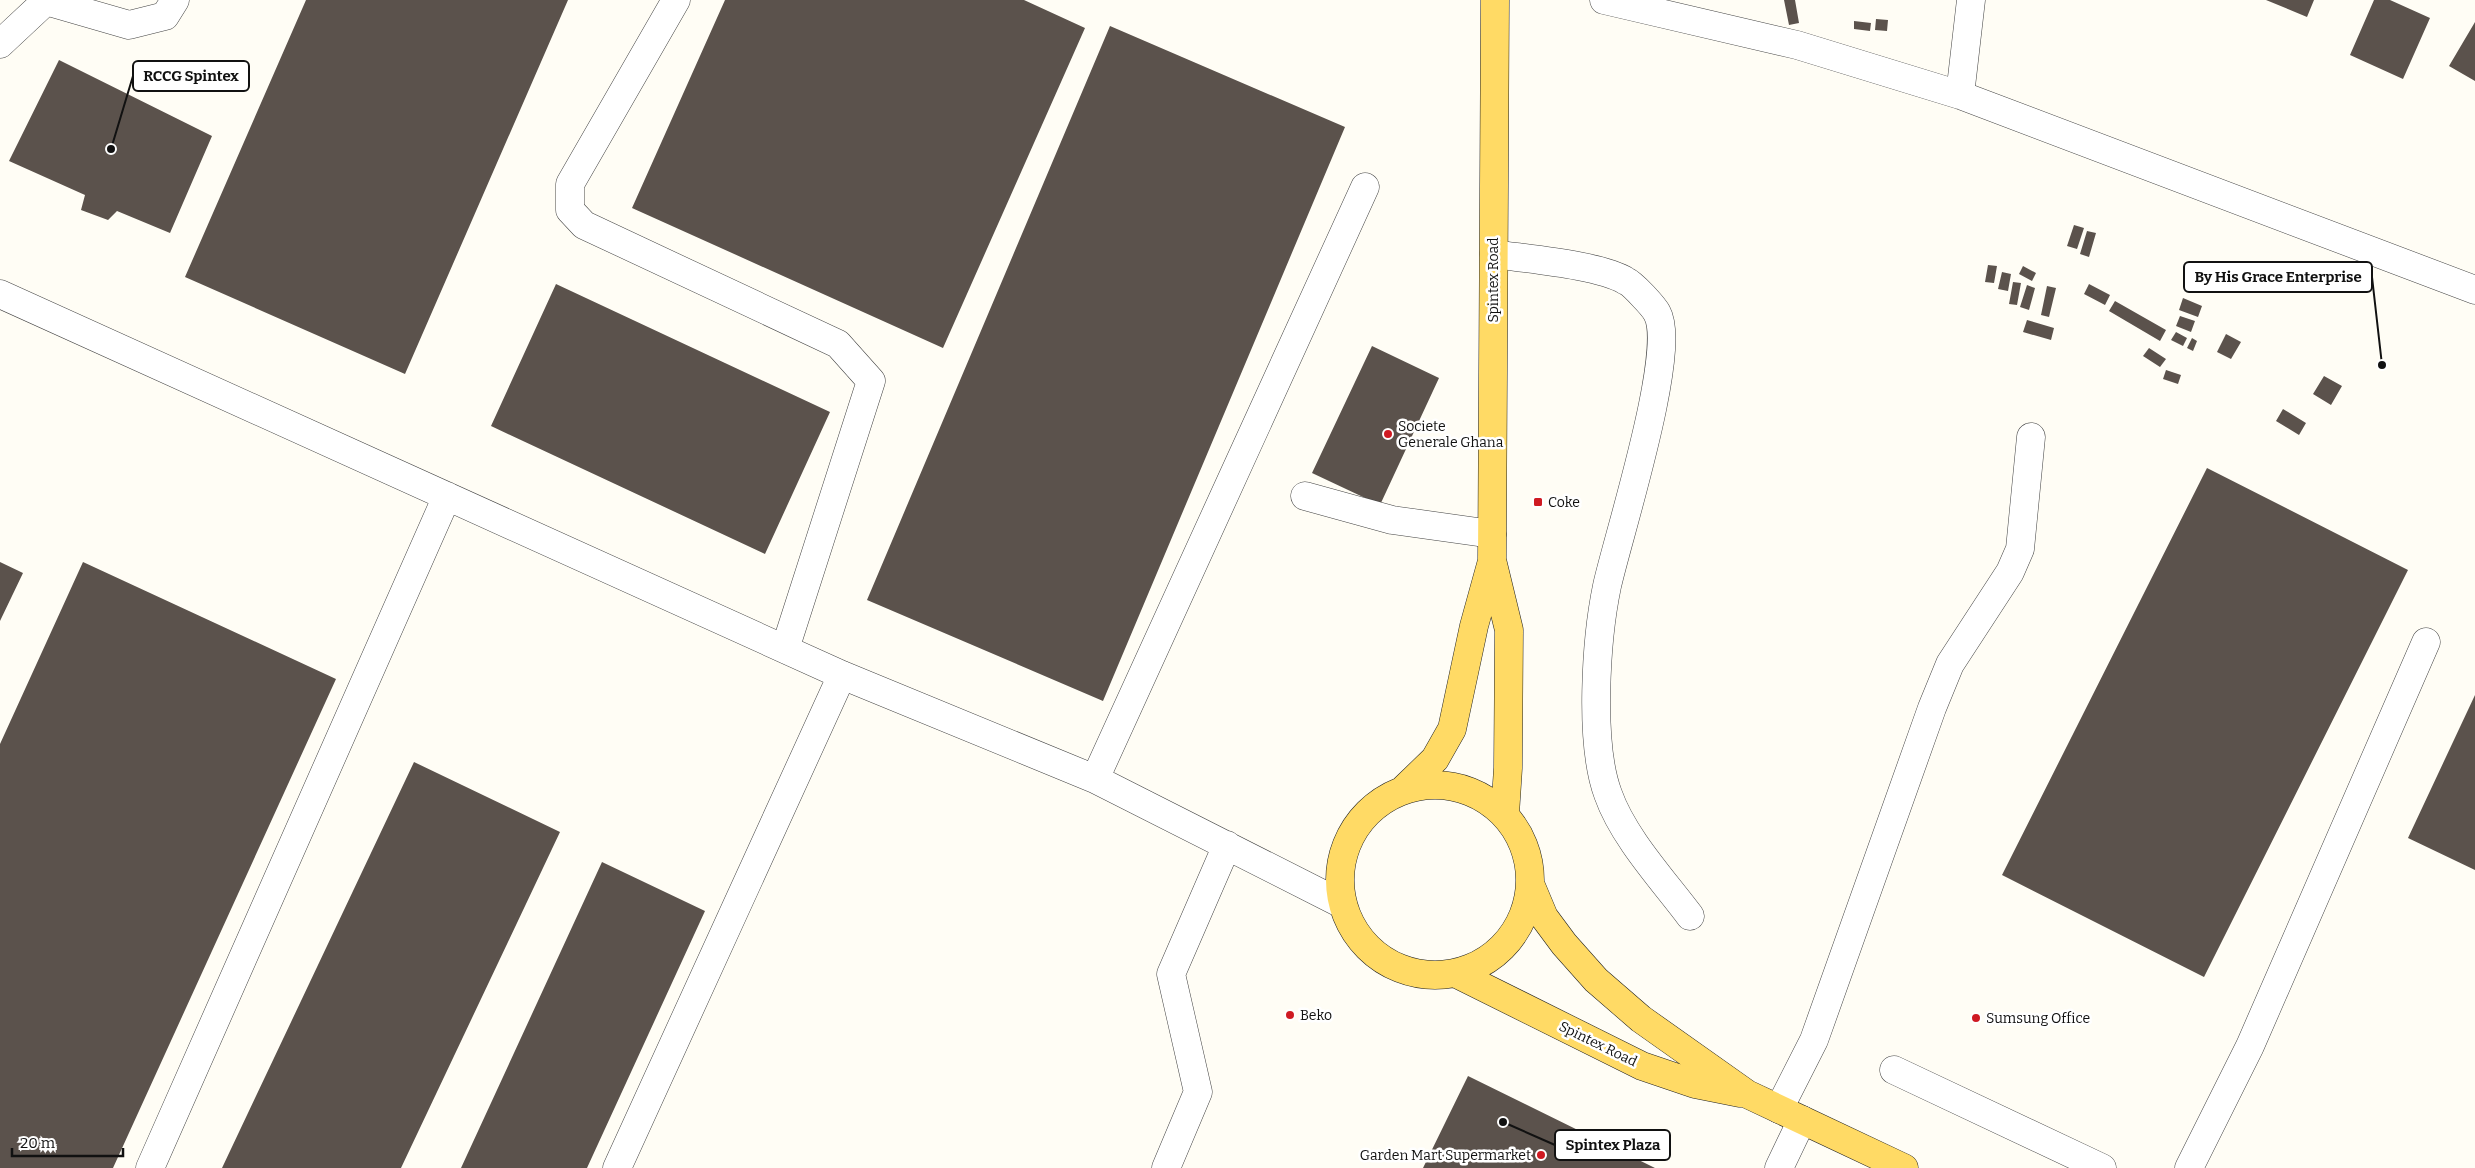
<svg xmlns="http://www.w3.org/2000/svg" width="2475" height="1168" viewBox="0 0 2475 1168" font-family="Bitter,serif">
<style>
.building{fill:#5b524c}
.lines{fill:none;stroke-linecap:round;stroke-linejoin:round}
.minor-casing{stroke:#444;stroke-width:29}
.major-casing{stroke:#222;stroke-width:29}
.minor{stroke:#fff;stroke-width:28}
.major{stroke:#ffda65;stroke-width:28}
.poi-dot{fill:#cf1a22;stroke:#fff;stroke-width:2}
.labels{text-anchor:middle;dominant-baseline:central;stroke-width:5;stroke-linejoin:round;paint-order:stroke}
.street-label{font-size:14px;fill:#111;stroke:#fff}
.poi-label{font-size:14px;fill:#111;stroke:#fff;text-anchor:start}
.leader{fill:none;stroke:#111;stroke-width:2}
.callout-dot{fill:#111;stroke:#fff;stroke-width:2}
.callout{fill:#fff;stroke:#111;stroke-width:2}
.callout-label{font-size:15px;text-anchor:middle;font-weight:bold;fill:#111}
</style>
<rect width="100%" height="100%" fill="#fffdf5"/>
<path class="building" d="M306,0H568L405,374L185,277Z
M725,0H1024L1085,28L943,348L632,208Z
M1784,0H1795L1799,23L1789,25Z
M2266,0H2314L2307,17Z
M2374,0H2390L2430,18L2403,79L2350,55Z
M1876,19L1888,20L1887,31L1875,30Z
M1854,21L1871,23L1870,31L1854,29Z
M2475,22V81L2449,66Z
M1110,26L1345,127L1103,701L867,600Z
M59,60L212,136L170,233L117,211L108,220L81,210L85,195L9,161Z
M2074,225L2084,228L2077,249L2067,246Z
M2087,231L2096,233L2089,257L2080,254Z
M1988,265L1997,266L1994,283L1985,282Z
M2023,266L2036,273L2032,281L2019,274Z
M2002,272L2011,274L2008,291L1998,289Z
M2013,282L2021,283L2017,305L2009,304Z
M556,284L830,412L765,554L491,426Z
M2089,284L2110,295L2105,305L2084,294Z
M2027,285L2035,288L2029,310L2020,307Z
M2047,286L2056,288L2049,317L2041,315Z
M2183,298L2202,306L2198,317L2179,310Z
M2115,301L2166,330L2160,341L2109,311Z
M2180,316L2195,321L2191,332L2176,326Z
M2027,320L2054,328L2051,340L2023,332Z
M2176,332L2187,338L2183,346L2171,340Z
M2226,334L2241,342L2231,359L2217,352Z
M2192,338L2197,341L2193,351L2187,348Z
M1372,346L1439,378L1380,505L1312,473Z
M2149,348L2166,359L2160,367L2143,356Z
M2166,370L2181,375L2178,384L2163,379Z
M2324,376L2342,386L2331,405L2313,394Z
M2283,409L2306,423L2299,435L2276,421Z
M2207,468L2408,570L2204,977L2002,875Z
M0,562L23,573L0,621Z
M83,562L336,679L113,1168H0V744Z
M2475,695V870L2408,838Z
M414,762L560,832L401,1168H222Z
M602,862L705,911L587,1168H461Z
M1468,1076L1655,1168H1423Z"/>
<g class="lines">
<g class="minor-casing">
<path id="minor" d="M676,0L570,184V210L584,225L838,344L871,381L785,649
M1604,0L1797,45L1960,95L2475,290
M0,44L46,1L129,25L165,16L175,0
M1960,95L1971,0
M1494,254C1527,259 1600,265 1626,281C1633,284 1654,307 1657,313C1678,351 1618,536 1607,586C1596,639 1589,743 1608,794C1623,837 1663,880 1690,916
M0,294L842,675L1095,779L1342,904
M1305,496L1392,520L1492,534
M1095,779L1365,187
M1894,1070L2102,1168
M1779,1109L1814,1040L1932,708L1950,664L2010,572L2020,549L2031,437
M150,1168L447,496
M617,1168L842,675
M1166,1168L1198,1092L1171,974L1227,845
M1779,1168L1802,1120
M2189,1168L2250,1046L2426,642"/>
</g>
<g class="major-casing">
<path id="major" d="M1495,0L1492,560L1509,630L1508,768L1505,814
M1340 880a95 95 0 1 1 190 0a95 95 0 1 1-190 0Z
M1405,788L1435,759L1452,729L1474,626L1492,561
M1531,886L1544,917L1564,944L1596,980L1641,1019L1747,1094L1904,1168
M1457,974L1642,1066L1695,1084L1740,1093"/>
</g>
<use href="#minor" class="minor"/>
<use href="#major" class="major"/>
</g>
<g class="poi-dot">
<circle cx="1388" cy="434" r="5"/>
<rect x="1533" y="497" width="10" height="10" rx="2.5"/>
<circle cx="1290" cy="1015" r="5"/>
<circle cx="1976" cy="1018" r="5"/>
<circle cx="1541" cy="1155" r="5"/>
</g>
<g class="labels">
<g class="street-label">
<text transform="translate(1493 280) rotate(-90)">Spintex Road</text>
<text transform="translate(1598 1044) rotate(26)">Spintex Road</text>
</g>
<g class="poi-label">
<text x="1398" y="426">Societe<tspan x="1398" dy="16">Generale Ghana</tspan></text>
<text x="1548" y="502">Coke</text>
<text x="1300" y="1015">Beko</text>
<text x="1986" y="1018">Sumsung Office</text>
<text x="1531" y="1155" text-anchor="end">Garden Mart Supermarket</text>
</g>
</g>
<path class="leader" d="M111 149L133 76M2382 365L2372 277M1503 1122L1555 1145"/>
<g class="callout-dot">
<circle cx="111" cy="149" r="5"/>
<circle cx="2382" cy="365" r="5"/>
<circle cx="1503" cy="1122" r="5"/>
</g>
<g class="callout">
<rect x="133" y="61" width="116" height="30" rx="5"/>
<rect x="2184" y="262" width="188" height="30" rx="5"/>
<rect x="1555" y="1130" width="115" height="30" rx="5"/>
</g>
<g class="callout-label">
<text x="191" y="81">RCCG Spintex</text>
<text x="2278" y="282">By His Grace Enterprise</text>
<text x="1613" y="1150">Spintex Plaza</text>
</g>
<path d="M12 1148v8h111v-8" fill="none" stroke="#111111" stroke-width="2.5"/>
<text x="20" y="1148" font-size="15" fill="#111111" stroke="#ffffff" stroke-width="4" paint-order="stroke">20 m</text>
</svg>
